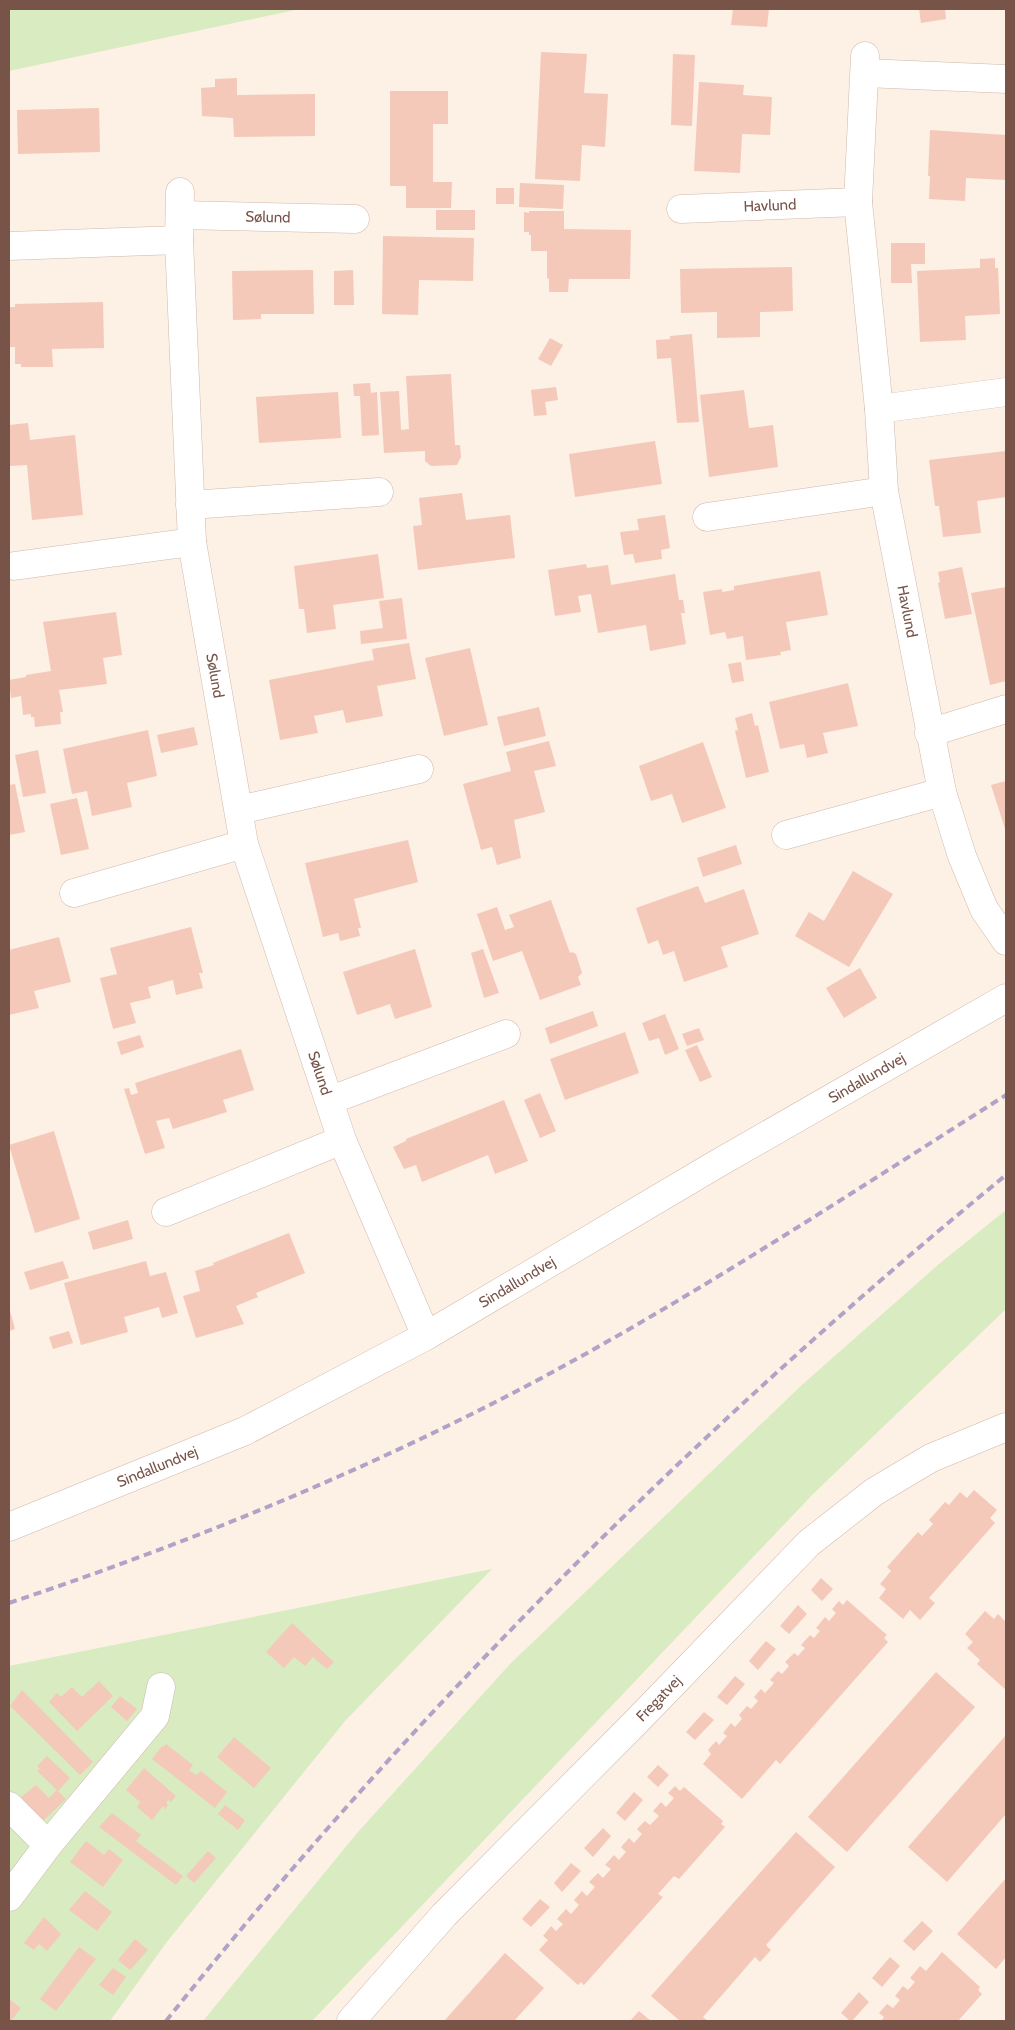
<svg xmlns="http://www.w3.org/2000/svg" width="1015" height="2030" viewBox="0 0 1015 2030" font-family="Cabin,sans-serif">
<style>
.green{fill:#d8ebc1}
.building{fill:#f4c9ba}
.lines{fill:none;stroke-linecap:round;stroke-linejoin:round}
.minor-casing{stroke:#d1b8ac;stroke-width:29}
.minor{stroke:#fff;stroke-width:28}
.rail{stroke:#b1a2c7;stroke-width:4;stroke-dasharray:8 5;stroke-linecap:butt}
.labels{text-anchor:middle;dominant-baseline:central;stroke-width:5;stroke-linejoin:round;paint-order:stroke}
.street-label{font-size:15px;fill:#775348;stroke:#fff4eb}
</style>
<rect width="100%" height="100%" fill="#fdf0e4"/>
<path class="green" d="M9,9H300L9,71Z
M1006,1210V1309L813,1494L312,2021H203L358,1832L510,1664L803,1384L939,1264Z
M492,1569L345,1721L166,1943L110,2021H9V1666Z"/>
<path class="building" d="M733,9H769L767,27L731,25Z
M919,9H945L946,19L921,23Z
M541,52L587,54L584,93L608,94L605,147L582,145L580,181L535,179Z
M673,54L695,55L692,126L671,125Z
M237,78V95L315,94V136L234,137L233,118L202,116L201,88L215,87V79Z
M699,82L744,85L743,95L772,97L770,135L742,134L740,173L694,171Z
M390,91H448V124H433V182H452L451,208H406V186H390Z
M99,108L100,152L18,154L17,110Z
M930,130L1006,135V180L966,178L965,201L929,199L930,176H928Z
M520,183L564,185L563,209L519,207Z
M496,188H514V204H496Z
M436,210H475V230H436Z
M529,211H564V229L631,230L630,279H569L568,292H549V279L547,278V251H531V235H529V232H524V212L529,213Z
M383,236L474,238L473,281L419,280L418,315L382,314Z
M891,243H925V264H911L912,283H891Z
M995,258V268H998L1000,314L965,316L966,340L920,342L917,271L980,268V259Z
M792,267L793,311L760,312V337L717,338V312L681,313L680,269Z
M313,270L314,314H261V319L233,320L232,271Z
M353,270L354,305H334V271Z
M103,302L104,348L52,349L53,367H21V364H15V347H9V307H15V304Z
M692,334L699,422L677,423L671,358L657,359L656,340L670,339V336Z
M550,338L563,345L551,366L538,359Z
M451,374L455,445H460L461,457L457,465L431,466L425,461V451L384,453L380,392L399,391L401,430L409,429L406,376Z
M370,383L371,393L377,392L379,435L362,436L360,396H354L353,384Z
M556,387L558,400L545,402L547,415L534,416L531,390Z
M744,390L749,428L773,425L778,467L709,477L700,395Z
M338,392L341,438L259,443L256,397Z
M28,423L30,440L75,435L83,515L32,520L27,465L10,466L9,450V425Z
M655,441L662,484L575,497L569,454Z
M1006,451V497L977,501L981,533L943,537L939,506H935L929,460Z
M462,493L466,520L510,515L515,558L418,570L413,526L422,525L419,498Z
M665,515L670,548L661,550L662,559L635,563L633,554L624,555L620,532L639,530L637,519Z
M378,554L384,598L333,605L336,629L307,633L304,609H299L294,566Z
M586,564L587,568L608,565L611,585L675,574L679,600H683L685,613H681L686,644L650,651L646,625L598,633L591,594L578,596L581,612L555,616L548,570Z
M962,567L972,614L945,619L938,583L940,582L938,572Z
M820,571L828,615L786,622L791,650L780,652L781,655L746,660L743,636L727,639L725,632L710,635L703,592L722,589V592L734,590V586Z
M1006,587V681L990,685L971,593Z
M402,598L407,639L361,644L360,631L383,628L379,601Z
M116,612L122,655L103,658L107,684L59,690L63,712H60L61,724L35,727L34,717H31V714L23,715L21,696L11,698L9,680L26,677V675L51,671L43,622Z
M409,643L416,679L377,686L383,716L346,723L343,710L314,716L318,733L280,740L269,680L373,660L374,662L372,649Z
M470,648L488,725L444,736L425,658Z
M741,662L744,681L732,683L728,664Z
M848,683L858,726L823,733L828,753L807,758L804,744L780,749L769,702Z
M539,707L546,736L504,746L497,717Z
M752,713L755,726L758,725L769,772L746,778L735,731L738,730L735,718Z
M194,727L198,745L161,753L157,735Z
M148,730L157,776L127,783L132,807L92,816L87,791L72,794L63,749Z
M549,741L556,766L534,771L545,812L514,820L521,858L497,865L492,847L481,850L463,784L511,771L506,752Z
M703,742L726,808L682,823L672,794L651,801L639,766Z
M38,750L46,793L23,797L15,755Z
M1006,781V832L991,785Z
M15,784L25,832L9,835V785Z
M77,798L89,849L61,855L50,804Z
M408,840L418,882L354,899L361,928H358L360,936L340,941L338,933L323,937L305,863Z
M736,845L742,864L703,877L697,858Z
M853,871L893,894L849,967L795,936L809,912L824,921Z
M698,886L705,903L744,889L759,934L721,947L728,967L684,982L674,951L663,955L658,940L648,944L636,908Z
M551,900L570,953L572,952L576,954L582,973L578,977L581,985L540,1000L522,951L493,961L477,914L497,907L505,930L514,927L509,915Z
M191,927L203,973H199L203,988L176,995L173,980L148,987L151,998L130,1003L136,1023L113,1029L100,978L117,974L110,948Z
M59,937L71,982L34,991L39,1008L9,1015V950Z
M415,949L432,1007L395,1019L390,1004L357,1015L343,972Z
M483,949L499,993L484,998L471,953Z
M860,968L877,998L844,1018L826,988Z
M593,1011L598,1026L550,1044L545,1028Z
M665,1014L679,1049L665,1055L659,1038L649,1041L642,1023Z
M699,1028L704,1040L687,1046L682,1034Z
M625,1032L639,1073L565,1100L550,1059Z
M140,1035L144,1047L121,1055L117,1042Z
M697,1045L712,1077L700,1082L685,1050Z
M241,1049L254,1090L223,1100L227,1112L173,1129L169,1118L156,1121L165,1148L145,1154L124,1089L129,1088L131,1095L138,1093L135,1083Z
M540,1093L556,1131L540,1138L524,1100Z
M504,1100L528,1161L495,1174L488,1155L422,1182L416,1165L404,1169L393,1147L406,1141V1139Z
M54,1131L80,1219L35,1233L9,1145Z
M128,1220L133,1239L93,1250L88,1232Z
M289,1233L305,1273L256,1293L258,1297L236,1306L244,1324L196,1338L183,1296L200,1291L195,1271L214,1265L213,1263Z
M63,1261L69,1278L30,1290L24,1272Z
M146,1261L150,1276L166,1272L178,1313L162,1318L159,1307L124,1317L128,1332L81,1345L64,1283Z
M9,1307L15,1329L9,1331Z
M69,1331L73,1343L53,1349L49,1337Z
M974,1490L997,1510L990,1518L995,1523L929,1598L935,1603L920,1620L910,1610L903,1619L879,1598L886,1589L880,1584L891,1571L887,1567L918,1532L922,1536L933,1524L929,1520L945,1502L949,1505L960,1492L967,1498Z
M821,1578L833,1589L822,1601L811,1590Z
M847,1600L887,1635L884,1638L888,1642L780,1764L776,1760L742,1799L703,1764L711,1754L708,1750L716,1741L719,1745L727,1736L723,1733L731,1723L735,1727L742,1719L739,1715L747,1706L751,1709L758,1701L754,1697L761,1689L765,1693L774,1683L770,1680L778,1671L782,1674L789,1666L785,1662L794,1653L798,1656L805,1648L801,1645L810,1635L814,1638L820,1631L816,1628L825,1617L829,1621L836,1613L832,1609L839,1601L843,1605Z
M798,1605L807,1614L789,1634L780,1626Z
M985,1611L994,1619L998,1614L1006,1622V1690L977,1664L980,1660L967,1648L973,1642L965,1634Z
M292,1623L334,1662L327,1669L313,1657L305,1666L294,1657L284,1668L266,1652Z
M766,1641L776,1649L758,1670L749,1661Z
M936,1672L975,1707L847,1852L808,1817Z
M735,1676L745,1684L727,1705L717,1697Z
M99,1681L113,1696L77,1731L49,1702L57,1693L61,1697L72,1687L82,1697Z
M22,1690L93,1762L80,1775L10,1706Z
M120,1696L137,1709L127,1721L111,1707Z
M704,1712L714,1720L695,1740L686,1732Z
M1006,1735V1814L947,1882L908,1847Z
M234,1737L271,1768L254,1788L217,1757Z
M166,1744L193,1765L189,1770L196,1775L201,1771L227,1792L215,1808L152,1759L162,1746L163,1747Z
M47,1756L70,1778L58,1791L37,1771L40,1769L37,1766Z
M658,1765L669,1775L658,1787L647,1777Z
M144,1768L176,1796L171,1802L168,1800L166,1803L168,1805L165,1809L163,1806L152,1820L137,1807L140,1802L126,1790Z
M36,1785L49,1798L57,1790L66,1799L43,1821L21,1797Z
M675,1786L680,1791L684,1787L723,1821L721,1824L725,1827L679,1879L674,1876L658,1894L663,1897L584,1985L581,1982L578,1985L539,1950L548,1940L543,1936L551,1926L556,1931L563,1924L557,1919L566,1909L571,1914L579,1905L574,1900L582,1891L587,1896L595,1887L589,1882L598,1873L603,1878L611,1869L605,1865L614,1855L619,1860L626,1852L621,1847L629,1838L634,1843L642,1834L637,1829L645,1821L650,1825L659,1816L653,1811L661,1802L666,1807L674,1798L668,1793Z
M634,1792L643,1800L625,1821L616,1813Z
M225,1805L245,1820L238,1830L218,1814Z
M112,1813L141,1835L136,1841L183,1876L176,1885L99,1827Z
M603,1828L611,1836L593,1857L584,1848Z
M796,1832L835,1867L766,1945L771,1950L760,1962L755,1957L703,2017L708,2021H680L651,1996Z
M86,1841L104,1855L109,1849L123,1860L103,1887L70,1862Z
M208,1851L216,1858L194,1883L186,1876Z
M571,1863L581,1871L562,1892L554,1883Z
M1006,1878V1957L996,1969L957,1934Z
M85,1891L112,1912L97,1931L69,1910Z
M540,1899L550,1907L531,1927L522,1919Z
M44,1917L61,1934L47,1951L39,1944L34,1950L24,1943Z
M922,1921L933,1931L914,1951L903,1941Z
M135,1939L148,1950L130,1970L118,1960Z
M79,1947L96,1959L56,2011L40,1999Z
M942,1952L980,1987L978,1990L982,1994L958,2021H881L884,2017L879,2013L887,2004L893,2008L900,2000L895,1996L903,1986L908,1990L915,1982L910,1978L920,1966L926,1971Z
M505,1953L544,1988L514,2021H444Z
M890,1957L900,1966L882,1987L872,1978Z
M113,1968L126,1977L113,1995L99,1985Z
M859,1992L869,2002L852,2021H850L841,2013Z
M9,1999L21,2008L11,2021H9Z
M639,2011L651,2021H630Z"/>
<g class="lines">
<g class="minor-casing">
<g id="minor">
<path id="s1" d="M865,56L858,202L879,409L884,491L942,792L962,856L984,909L1006,941"/>
<path d="M865,73L1006,79"/>
<path id="s2" d="M180,192L179,240L192,542L244,844L342,1140L426,1336"/>
<path id="s3" d="M681,209L858,202"/>
<path id="s4" d="M180,215L355,219"/>
<path d="M9,246L179,240"/>
<path d="M879,409L1006,392"/>
<path d="M190,505L379,492"/>
<path d="M707,517L884,491"/>
<path d="M14,566L192,542"/>
<path d="M929,733L1006,709"/>
<path d="M239,810L419,769"/>
<path d="M786,835L942,792"/>
<path d="M74,893L244,844"/>
<path d="M331,1100L506,1034"/>
<path d="M166,1212L342,1140"/>
<path id="s5" d="M9,1527L245,1431L426,1336L715,1165L1006,998"/>
<path d="M9,1806L48,1845"/>
<path d="M9,1897L48,1845L155,1716L161,1687"/>
<path id="s6" d="M351,2021L444,1915L634,1724L809,1543L874,1492L931,1458L1006,1427"/>
</g>
</g>
<use href="#minor" class="minor"/>
<path class="rail" d="M9,1603C189,1543 366,1471 534,1382C697,1295 851,1193 1006,1095
M166,2021C414,1711 699,1426 1006,1175"/>
</g>
<g class="labels">
<g class="street-label">
<text stroke="none"><textPath href="#s3" startOffset="89">Havlund</textPath></text>
<text stroke="none"><textPath href="#s4" startOffset="88">Sølund</textPath></text>
<text stroke="none"><textPath href="#s1" startOffset="559">Havlund</textPath></text>
<text stroke="none"><textPath href="#s2" startOffset="486">Sølund</textPath></text>
<text stroke="none"><textPath href="#s2" startOffset="898">Sølund</textPath></text>
<text stroke="none"><textPath href="#s5" startOffset="970">Sindallundvej</textPath></text>
<text stroke="none"><textPath href="#s5" startOffset="565">Sindallundvej</textPath></text>
<text stroke="none"><textPath href="#s5" startOffset="160">Sindallundvej</textPath></text>
<text stroke="none"><textPath href="#s6" startOffset="446">Fregatvej</textPath></text>
</g>
</g>
<rect width="1015" height="2030" fill="none" stroke="#775348" stroke-width="20"/>
</svg>
